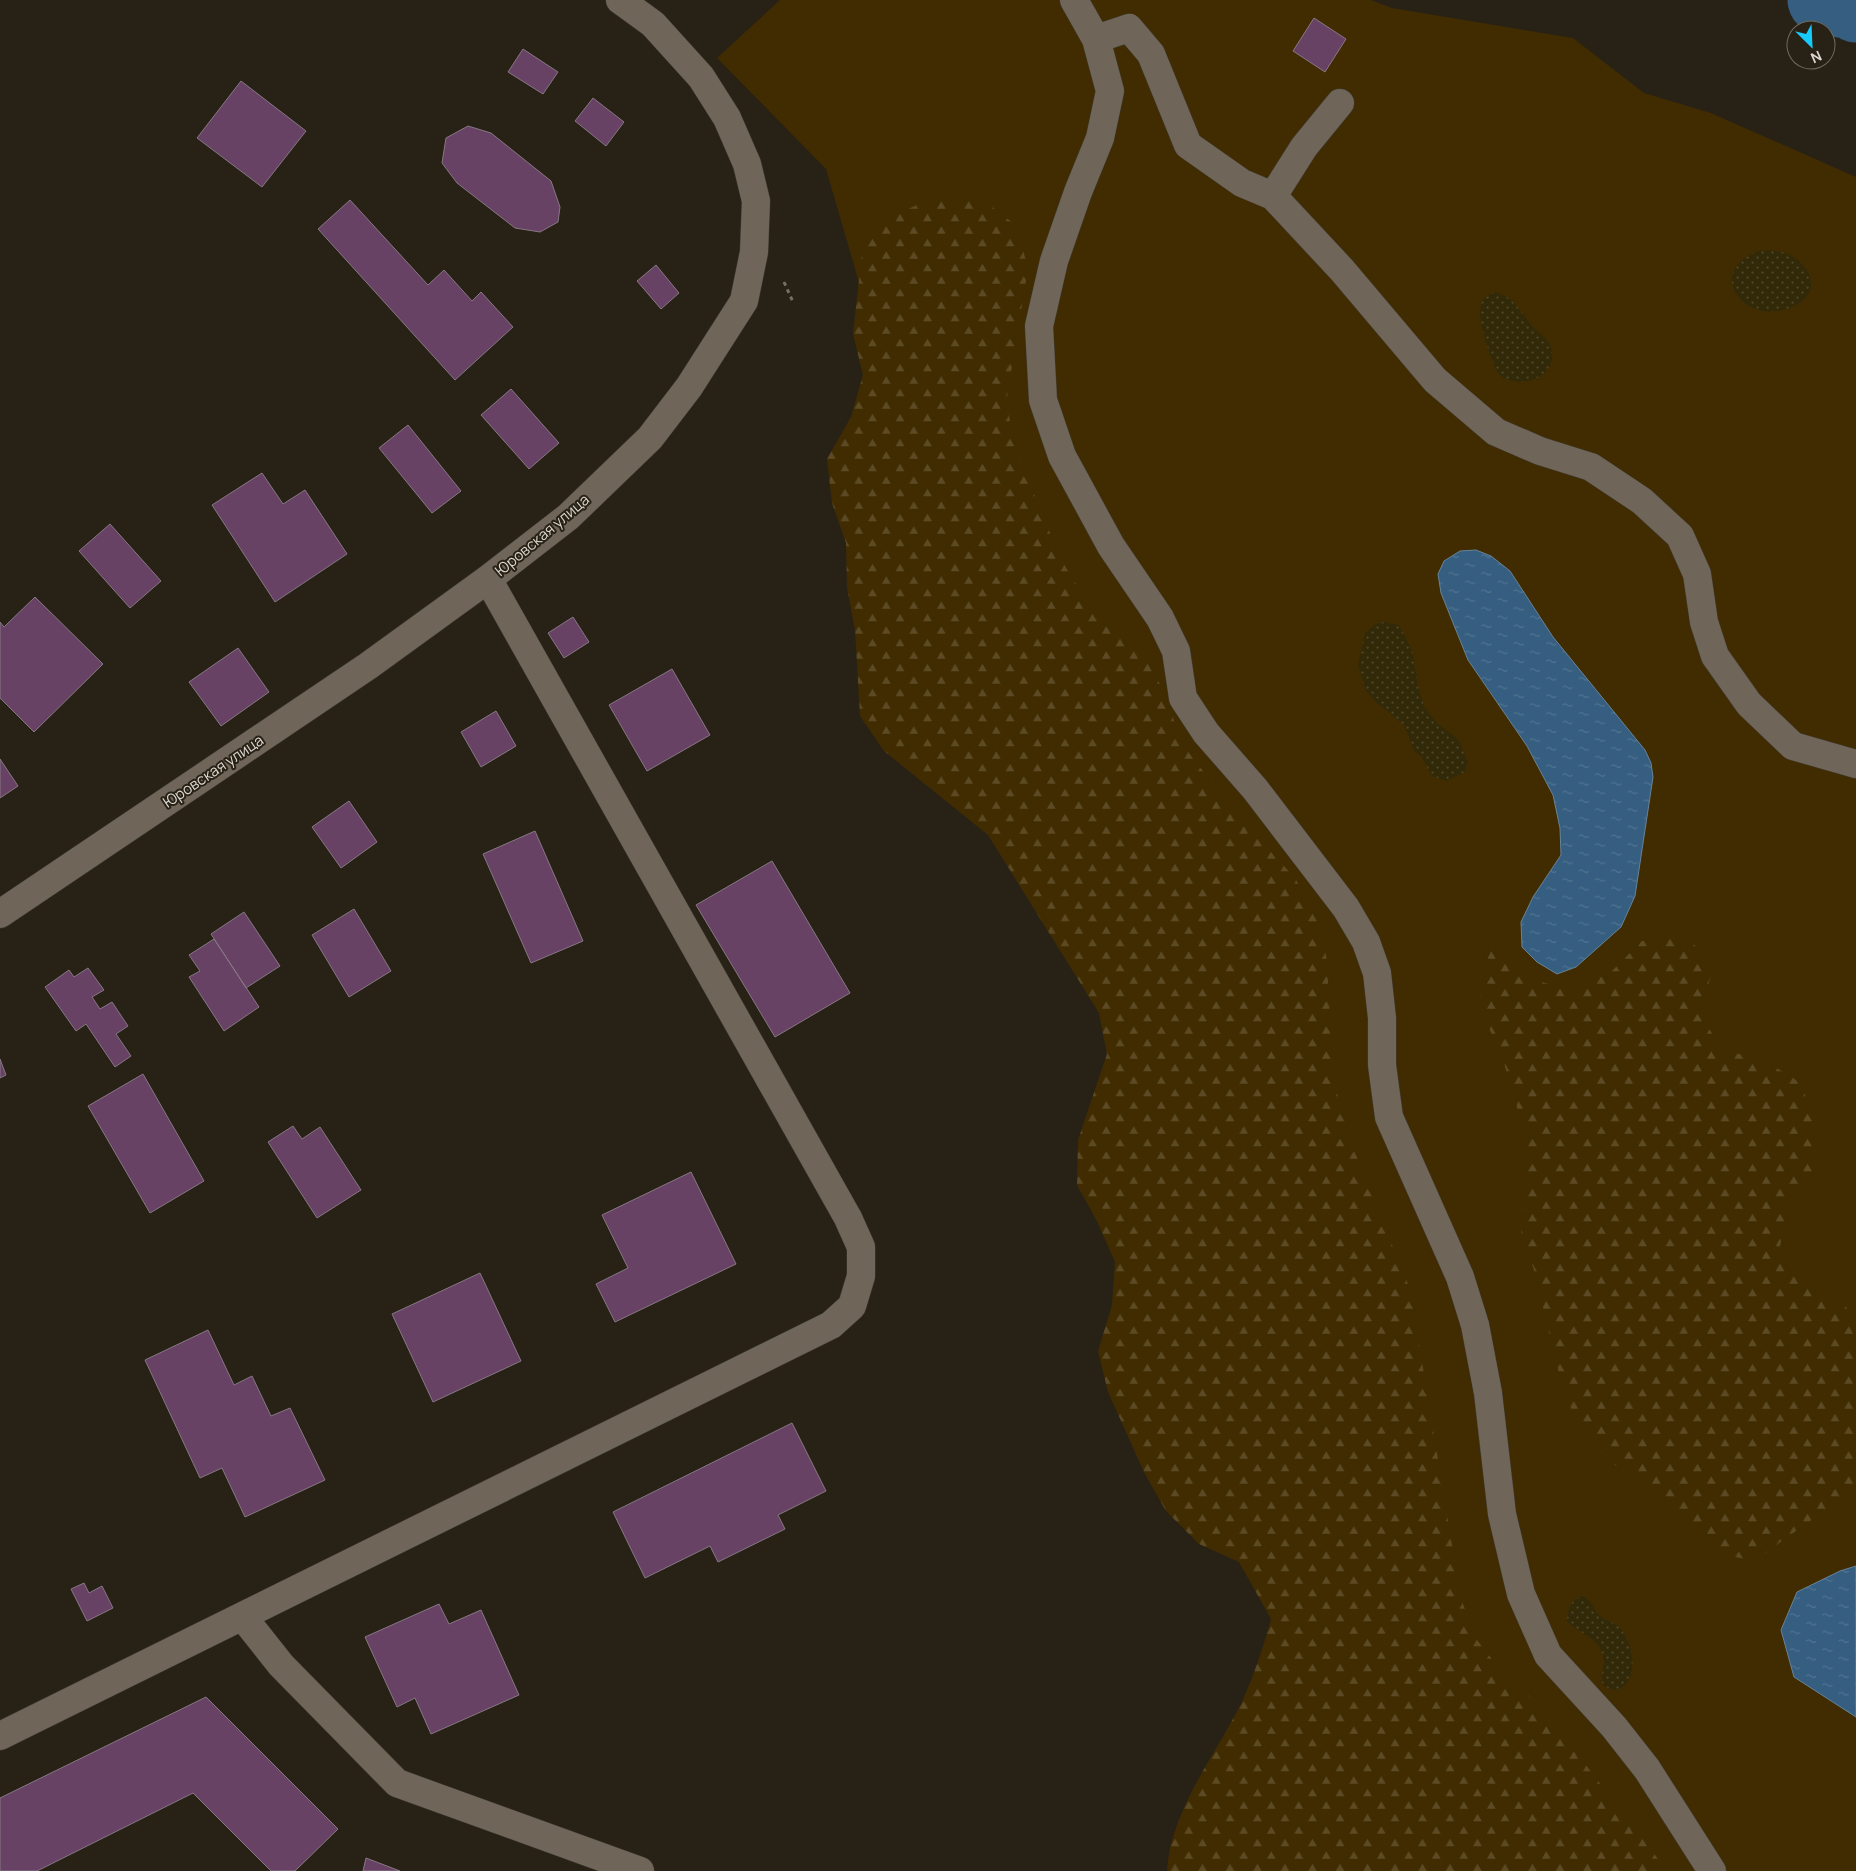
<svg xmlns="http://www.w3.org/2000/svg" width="1856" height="1871" viewBox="0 0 1856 1871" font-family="Manrope,sans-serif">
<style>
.green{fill:#402c00}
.forest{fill:url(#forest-firs)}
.sand{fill:url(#sand-dots)}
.water{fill:url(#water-ripples);stroke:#678398}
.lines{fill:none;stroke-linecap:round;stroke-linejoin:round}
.river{stroke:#355e80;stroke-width:69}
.building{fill:#684264;stroke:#867884}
.minor-casing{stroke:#423c34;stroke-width:29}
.path{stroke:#756f66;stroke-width:3;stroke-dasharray:4 4;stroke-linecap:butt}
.minor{stroke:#6f6659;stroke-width:28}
.labels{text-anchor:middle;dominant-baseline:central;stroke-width:4;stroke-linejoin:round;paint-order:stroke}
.street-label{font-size:15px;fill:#ddd8d1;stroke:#282116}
</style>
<defs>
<pattern id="forest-firs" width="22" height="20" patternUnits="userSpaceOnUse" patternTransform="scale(1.25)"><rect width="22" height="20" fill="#402c00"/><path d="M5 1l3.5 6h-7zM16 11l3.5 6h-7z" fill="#5b4a24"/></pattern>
<pattern id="sand-dots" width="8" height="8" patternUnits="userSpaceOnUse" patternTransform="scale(1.25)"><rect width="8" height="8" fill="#322908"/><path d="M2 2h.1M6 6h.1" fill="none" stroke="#4f472b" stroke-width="1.8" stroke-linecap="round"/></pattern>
<pattern id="water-ripples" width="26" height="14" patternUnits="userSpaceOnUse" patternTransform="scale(1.25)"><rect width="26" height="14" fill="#355e80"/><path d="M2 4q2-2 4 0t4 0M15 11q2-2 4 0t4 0" fill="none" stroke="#527491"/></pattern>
</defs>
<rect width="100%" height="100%" fill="#282116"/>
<path class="green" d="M780,0H1371L1392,8L1573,38L1644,93L1711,113L1856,177V1871H1605L1038,898L826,169L717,58Z"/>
<path class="forest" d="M937,196L982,199L1017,226L1028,269L1007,397L1012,439L1060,558L1083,595L1149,663L1168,700L1180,741L1235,813L1295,878L1316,915L1327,960L1333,1081L1359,1163L1410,1289L1461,1599L1477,1640L1505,1676L1539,1704L1658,1859L1664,1871H1167C1170,1812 1216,1754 1242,1702C1254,1675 1263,1648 1271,1619L1239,1562L1199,1544L1166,1511L1145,1474L1108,1392L1098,1351L1112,1305L1115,1262L1097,1221L1077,1185L1078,1140L1107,1054L1099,1013L988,835L884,751L860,716L855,630L847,588L846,543L832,503L827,459L851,417L863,375L853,334L863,244L897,214Z
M1688,936L1713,970L1699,1012L1722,1050L1764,1060L1801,1083L1815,1124L1816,1169L1790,1204L1780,1246L1806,1282L1843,1304L1856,1318V1498L1824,1511L1754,1561L1712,1552L1688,1517L1612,1463L1583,1432L1564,1394L1534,1270L1521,1231L1527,1141L1503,1060L1486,1021L1478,979L1492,949L1528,978L1569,990L1610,973L1642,941Z"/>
<path class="sand" d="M1758,251C1767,251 1777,250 1785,253C1805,259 1823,286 1801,302C1752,335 1699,274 1758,251Z
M1496,292C1513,297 1519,309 1529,322C1534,330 1546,336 1550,345C1563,377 1516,394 1497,372C1491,356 1471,311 1485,298C1487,295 1493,293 1496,292Z
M1384,622L1399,625L1412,651L1419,690L1425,708L1438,724L1458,739L1468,761L1465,772L1446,781L1432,776L1421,756L1414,751L1404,725L1377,703L1366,691L1358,665L1365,633L1374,625Z
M1583,1596C1592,1600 1591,1605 1597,1613C1603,1620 1614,1622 1620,1628C1632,1641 1639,1673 1624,1686C1616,1692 1611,1690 1603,1685C1600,1675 1605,1667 1603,1657C1600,1637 1578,1634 1567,1621C1569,1608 1569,1600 1583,1596Z"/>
<path class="water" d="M1476,550L1491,556L1510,571L1553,637L1645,750L1651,763L1653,777L1635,896L1621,927L1576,967L1557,974L1537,962L1522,947L1521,922L1533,897L1561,855L1560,828L1553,795L1527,746L1468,660L1441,593L1438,574L1444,561L1460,551Z
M1856,1566V1717L1794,1677L1781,1630L1797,1592L1840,1571Z"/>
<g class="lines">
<path class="river" d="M1822,0L1852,5L1856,8"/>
</g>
<path class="building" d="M1314,18L1346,39L1325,72L1293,51Z
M523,49L558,72L543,94L508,72Z
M241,81L306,131L262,187L197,138Z
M593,98L624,122L606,146L575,121Z
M468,126L491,133L551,181L560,207L558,222L540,232L515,228L457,183L442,163L446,138Z
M350,200L428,285L444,270L472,301L481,292L513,327L455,380L318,229Z
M656,265L679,293L661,309L637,281Z
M511,389L559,443L529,469L481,415Z
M408,425L461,491L432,513L379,448Z
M262,473L283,504L305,490L347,554L275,602L212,505Z
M110,524L161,581L130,608L79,551Z
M35,597L103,664L34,732L0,698V622L4,627Z
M573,617L589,642L564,658L548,633Z
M238,648L269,692L221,726L189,682Z
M672,669L710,735L647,771L609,705Z
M496,711L516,746L481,767L461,732Z
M0,759L18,786L0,798Z
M349,801L377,842L341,868L312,827Z
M535,831L583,941L531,963L483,854Z
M772,861L850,993L775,1037L696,905Z
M354,909L391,971L349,997L312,935Z
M244,912L280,966L246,988L211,934Z
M214,939L259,1007L224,1031L189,977L200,971L189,955Z
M88,968L104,990L92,997L100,1009L112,1002L128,1026L116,1034L131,1056L115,1067L86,1024L76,1031L45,987L69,970L74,977Z
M0,1059L6,1075L0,1078Z
M143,1074L204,1181L150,1213L88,1106Z
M293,1126L302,1139L320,1127L361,1190L317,1218L268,1142Z
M691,1172L736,1264L615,1322L596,1284L628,1268L602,1215Z
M480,1273L521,1361L433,1402L392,1314Z
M208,1330L234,1385L252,1376L271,1416L290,1408L325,1480L245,1517L222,1468L200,1478L145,1360Z
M792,1423L826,1491L778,1515L785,1529L718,1562L710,1546L645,1578L613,1512Z
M84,1583L89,1593L102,1586L113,1608L87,1621L71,1589Z
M439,1604L449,1624L481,1610L519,1695L431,1734L415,1698L397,1707L365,1637Z
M206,1697L338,1829L295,1871H271L193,1793L37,1871H0V1798Z
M366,1858L400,1871H363Z"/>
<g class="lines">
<g class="minor-casing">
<path id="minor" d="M1074,0L1096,39L1110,91L1100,138L1078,192L1054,261L1039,326L1043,400L1062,456L1111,546L1160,618L1176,651L1183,698L1206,733L1255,789L1346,908L1366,942L1377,973L1382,1018V1065L1389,1117L1460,1277L1475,1325L1488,1393L1502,1514L1521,1594L1548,1655L1614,1727L1647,1769L1712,1871
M1096,39L1129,28L1151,54L1188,145L1242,183L1273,196L1342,270L1435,380L1496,432L1540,451L1591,467L1642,501L1680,536L1697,574L1704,622L1715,656L1749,704L1793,746L1856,764
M1273,196L1304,147L1340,103
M0,914L368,666L488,579L568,517L650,438L689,387L744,301L754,252L756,201L747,164L727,118L701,77L653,24L620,0
M243,1617L281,1665L397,1783L640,1871
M0,1736L831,1325L852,1306L861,1276V1247L848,1218L488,579"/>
</g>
<path class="path" d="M784,282L793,302"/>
<use href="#minor" class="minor"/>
</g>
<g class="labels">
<g class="street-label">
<text transform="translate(542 535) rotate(-40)">Юровская улица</text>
<text transform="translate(213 771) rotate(-34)">Юровская улица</text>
</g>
</g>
<g transform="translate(1811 45) rotate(156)"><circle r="24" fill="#282116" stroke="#706a61"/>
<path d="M0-4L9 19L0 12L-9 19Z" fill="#16cafb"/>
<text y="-8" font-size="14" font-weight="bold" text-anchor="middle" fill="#ddd8d1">N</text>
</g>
</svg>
